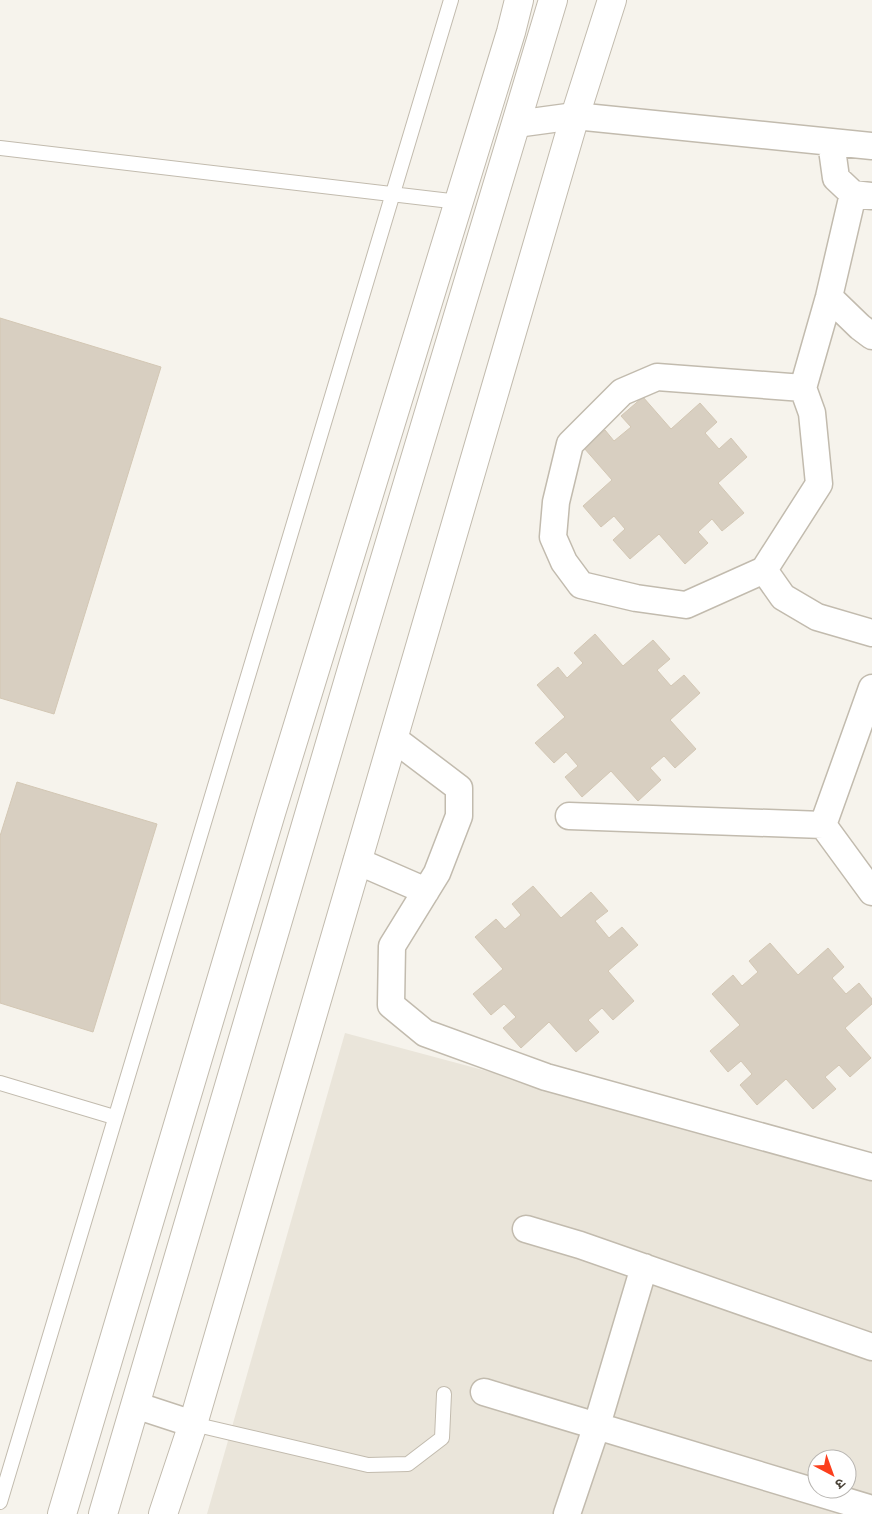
<svg xmlns="http://www.w3.org/2000/svg" width="872" height="1514" viewBox="0 0 872 1514" font-family="'Work Sans','Noto Sans Devanagari',sans-serif">
<style>
.residential{fill:#eae5da;fill-rule:evenodd}
.building{fill:#d8cfc1;stroke:#d3c7b4}
.lines{fill:none;stroke-linecap:round;stroke-linejoin:round}
.service-casing{stroke:#c2bbae;stroke-width:16}
.minor-casing{stroke:#c2bbae;stroke-width:29}
.tertiary-casing{stroke:#c2bbae;stroke-width:30}
.service{stroke:#fff;stroke-width:14}
.minor{stroke:#fff;stroke-width:26}
.tertiary{stroke:#fff;stroke-width:28}
</style>
<rect width="100%" height="100%" fill="#f6f3ec"/>
<path class="residential" d="M345,1033L872,1174V1514H207ZM817,1459H847V1489H817Z"/>
<path class="building" d="M0,318L161,367L54,714L0,698Z
M643,397L671,429L700,403L717,422L705,433L719,449L731,438L747,457L718,483L744,513L722,531L712,519L698,532L708,543L685,564L659,534L630,559L613,540L625,529L614,516L601,527L583,506L612,480L584,448L605,430L614,441L631,427L621,416Z
M595,634L623,666L653,640L670,659L657,670L671,686L684,675L700,693L670,720L696,749L675,768L664,756L650,768L661,780L638,801L611,771L582,797L565,777L578,766L566,752L554,763L535,743L565,717L537,685L558,667L567,678L583,663L574,653Z
M17,782L157,824L93,1032L0,1003V836Z
M533,886L561,918L591,892L608,911L595,921L609,938L622,927L638,945L608,971L634,1001L613,1020L602,1008L588,1020L599,1032L576,1052L549,1022L521,1048L503,1028L516,1017L504,1004L491,1015L473,994L503,969L475,937L496,919L505,929L521,915L512,904Z
M770,943L798,975L828,948L844,967L832,978L846,994L859,983L872,999V1004L845,1028L871,1058L850,1077L839,1065L825,1077L836,1089L813,1109L786,1079L757,1105L740,1085L752,1074L741,1061L728,1072L710,1051L740,1025L712,994L733,975L742,986L758,972L749,961Z"/>
<g class="lines">
<g class="service-casing">
<path id="service" d="M0,148L459,202
M0,1083L114,1117
M193,1424L368,1465L408,1464L442,1438L444,1394
M0,1502L451,0"/>
</g>
<g class="minor-casing">
<path id="minor" d="M516,124L575,116L872,146
M831,142L836,178L853,194L872,196
M853,194L829,297L803,388L657,377L622,392L570,444L556,502L553,537L564,562L581,585L636,598L686,605L764,570L783,597L817,617L872,633
M829,297L860,327L872,336
M764,570L819,484L812,413L803,388
M872,688L823,825L872,892
M393,738L459,788V816L437,873L392,946L391,1005L425,1033L546,1077L872,1167
M569,816L823,825
M357,861L426,891
M526,1229L580,1245L872,1347
M484,1392L872,1509
M135,1405L193,1424
M567,1514L597,1425L644,1267"/>
</g>
<g class="tertiary-casing">
<path id="tertiary" d="M62,1514L271,813L511,32L519,0
M103,1514L354,662L553,0
M163,1514L193,1424L575,116L612,0"/>
</g>
<use href="#service" class="service"/>
<use href="#minor" class="minor"/>
<use href="#tertiary" class="tertiary"/>
</g>
<g transform="translate(832 1474) rotate(139)"><circle r="24" fill="#ffffff" stroke="#b7b4b0"/>
<path d="M0-4L9 19L0 12L-9 19Z" fill="#fc3f1d"/>
<text y="-8" font-size="14" font-weight="bold" text-anchor="middle" fill="#4b4439">उ</text>
</g>
</svg>
